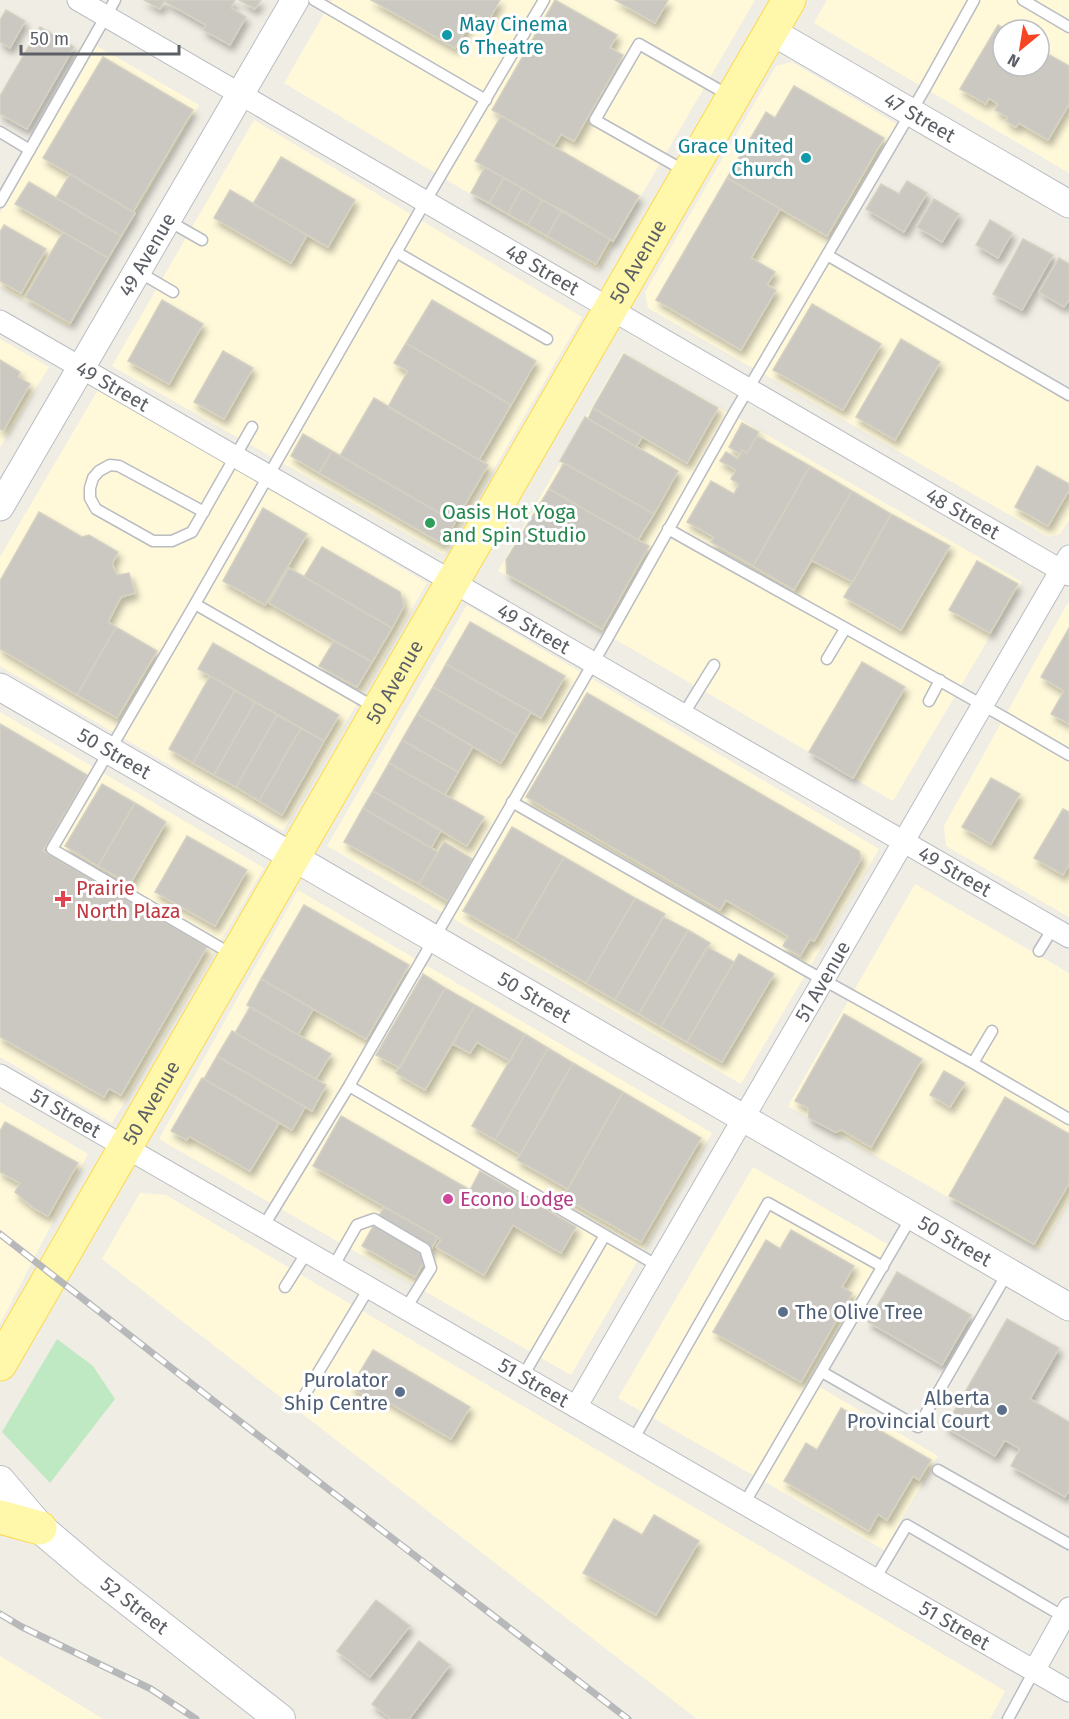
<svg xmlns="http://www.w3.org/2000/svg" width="1069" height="1719" viewBox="0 0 1069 1719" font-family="'Fira Sans',sans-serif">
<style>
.commercial{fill:#fff9da;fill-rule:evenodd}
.green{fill:#bfe9c2}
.building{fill:#cbc8c1;stroke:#d5d1c2;stroke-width:1.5;filter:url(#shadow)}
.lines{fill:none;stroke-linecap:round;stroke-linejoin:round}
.service-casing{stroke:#b9bcc1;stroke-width:13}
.minor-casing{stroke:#b9bcc1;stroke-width:23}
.tertiary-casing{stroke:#b9bcc1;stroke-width:29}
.secondary-casing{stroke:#babdc3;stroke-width:32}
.primary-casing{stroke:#fcd950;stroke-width:35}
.service{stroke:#fff;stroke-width:10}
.minor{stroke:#fff;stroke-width:21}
.tertiary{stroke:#fff;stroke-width:27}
.secondary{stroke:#fff;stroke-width:30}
.primary{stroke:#fff8aa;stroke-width:33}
.rail-casing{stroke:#b7b8b9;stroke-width:7}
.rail{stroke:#fff;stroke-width:4.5;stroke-dasharray:14;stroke-linecap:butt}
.culture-dot{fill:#0f9aa8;stroke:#fff;stroke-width:2}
.leisure-dot{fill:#2e9e5b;stroke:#fff;stroke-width:2}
.health-dot{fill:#e0444e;stroke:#fff;stroke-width:2}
.hotel-dot{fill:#d1479c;stroke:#fff;stroke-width:2}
.service-dot{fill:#5c6f8a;stroke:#fff;stroke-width:2}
.labels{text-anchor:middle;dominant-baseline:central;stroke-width:6;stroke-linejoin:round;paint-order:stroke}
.culture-label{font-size:20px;fill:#0d838f;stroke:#fff;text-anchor:start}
.street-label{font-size:20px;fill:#5c6066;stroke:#fff}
.leisure-label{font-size:20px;fill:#27864d;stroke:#fff;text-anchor:start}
.health-label{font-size:20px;fill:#be3a42;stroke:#fff;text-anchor:start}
.hotel-label{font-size:20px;fill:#b23c85;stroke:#fff;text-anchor:start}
.service-label{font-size:20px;fill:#4e5e75;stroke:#fff;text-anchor:end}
</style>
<defs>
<filter id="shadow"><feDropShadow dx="3.5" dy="6" stdDeviation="3" flood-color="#0004"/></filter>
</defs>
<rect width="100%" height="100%" fill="#f0eee4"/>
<path class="commercial" d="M332,0H755L598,270L284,83Z
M827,0H1069V173L814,23ZM1003,30H1039V66H1003Z
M97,46L199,105L70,327L0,286V213Z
M792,62L898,125L822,259L1069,399V520L1060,534L1048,537L648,308L645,292L776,66Z
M254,120L582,317L444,555L112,366Z
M0,339L49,367L0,447Z
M623,352L1022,582L893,801L498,571Z
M99,388L427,583L283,831L0,666V557Z
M1069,603V917L946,846L944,826L1067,604Z
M467,605L879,849L741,1084L327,846Z
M0,712L264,868L112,1123L0,1057Z
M915,884L1069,973V1200L1041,1250L788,1106Z
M298,890L712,1133L571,1375L159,1139Z
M0,1102L88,1154L0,1324Z
M753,1167L889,1245L809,1381L938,1456L884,1550L618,1398Z
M140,1193L166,1195L1005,1691L990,1719H697L102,1259Z
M0,1656L103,1719H0Z"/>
<path class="green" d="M57,1339L93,1366L115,1399L50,1483L2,1432Z"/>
<path class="building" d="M144,0H235L231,8L246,17L230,45L203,30L206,25L164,1L160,9Z
M239,0H261L255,9Z
M371,0H500L488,21L475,14L455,48Z
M555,0L617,35L610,48L623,55L574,141L561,134L554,146L492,110Z
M615,0H668L655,23Z
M6,10L25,21L10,48L0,42V20Z
M998,25L1007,30H1003V66H1039V49L1069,66V104L1048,140L1019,123L1016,127L1006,121L1008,117L995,110L998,104L989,98L986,104L960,89Z
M40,27L74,47L27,129L0,114V96Z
M103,57L193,110L133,212L43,158Z
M794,86L884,138L827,236L727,178L766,112L775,118Z
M501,116L639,196L613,241L475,161Z
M281,157L355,200L328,247L253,204Z
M485,167L504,178L489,203L471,193Z
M70,174L135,213L121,236L56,198Z
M504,178L522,188L508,214L489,203Z
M727,178L780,209L751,258L775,272L767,285L776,290L741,350L656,300Z
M907,181L927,193L904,232L866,209L881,184L899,194Z
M29,182L121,236L108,258L15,204Z
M522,188L542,200L528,225L508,214Z
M230,190L307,235L291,263L214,218Z
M934,199L959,214L942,242L917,227Z
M542,200L562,210L547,236L528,225Z
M562,210L610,239L596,264L547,236Z
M990,220L1012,233L998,258L976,245Z
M4,225L46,249L21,293L0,281V232Z
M63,232L108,258L70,323L25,297Z
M1023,239L1053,255L1022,310L993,294Z
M1059,258L1069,264V300L1064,307L1039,292Z
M162,300L203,324L169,384L128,361Z
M432,300L536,361L511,405L406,343Z
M812,304L881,344L843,410L773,370Z
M901,339L940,362L895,440L856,417Z
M406,343L511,405L479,460L388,407L408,371L394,363Z
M223,351L253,368L224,419L194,402Z
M624,354L718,408L687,463L593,408Z
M0,360L20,372L18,377L30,384L3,431L0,429Z
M374,398L488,465L455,522L340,456Z
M593,408L642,437L636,447L588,419Z
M585,417L678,471L654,514L560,461Z
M742,423L759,432L747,453L742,450L740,454L729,447Z
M303,434L332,451L319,473L291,456Z
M757,436L810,466L753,566L711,542L714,537L687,522L711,481L734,494L739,484L731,479L736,470L720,461L726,452L738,459L742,450L747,453Z
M332,451L455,522L443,544L319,473Z
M564,463L654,514L638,540L549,489Z
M810,466L852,491L794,590L753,566Z
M1037,466L1069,484V490L1048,526L1015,507Z
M549,489L649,546L602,629L507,574L506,560Z
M852,491L891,514L853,582L811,560Z
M263,508L307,534L265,605L223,581Z
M39,512L82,537L89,535L118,552L112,564L117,575L129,573L135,593L121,597L108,622L116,627L77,695L0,649V581Z
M891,514L950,546L901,630L844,597Z
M322,547L400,592L404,606L392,628L304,577Z
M977,561L1018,584L990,633L949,610Z
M289,568L392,628L372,662L269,603Z
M470,622L565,676L541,718L446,664Z
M116,627L157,651L117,718L77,695Z
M1069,628V724L1051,714L1064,691L1041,677Z
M334,641L372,662L357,687L319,666Z
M213,643L339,715L324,741L198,669Z
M862,662L905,687L853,778L809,752Z
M446,664L531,712L517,735L433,687Z
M210,676L235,690L193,763L169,749Z
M433,687L517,735L501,763L417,714Z
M235,690L255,702L214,775L193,763Z
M587,693L859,851L861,859L814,941L810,939L800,956L783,946L788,936L726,900L720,910L526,797Z
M255,702L277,715L236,787L214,775Z
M417,714L473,746L458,772L402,740Z
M277,715L301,728L259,801L236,787Z
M0,724L87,775L43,851L207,947L121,1095L109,1088L104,1097L0,1037Z
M301,728L324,741L282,815L259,801Z
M402,740L458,772L445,795L389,763Z
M389,763L484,817L467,846L373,791Z
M991,778L1020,794L991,844L962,827Z
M102,784L135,803L98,866L65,846Z
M373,791L441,830L431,848L363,808Z
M135,803L166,822L130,884L98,866Z
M363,808L438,852L419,884L344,842Z
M1063,809L1069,812V864L1063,875L1034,858Z
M512,827L564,857L515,941L463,911Z
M187,836L247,870L215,926L155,892Z
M444,842L472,859L448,901L419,884Z
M564,857L635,898L586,983L515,941Z
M635,898L665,914L615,1000L586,983Z
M304,905L409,965L366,1039L261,979Z
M663,917L688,930L639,1014L615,1000Z
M688,930L710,943L661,1027L639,1014Z
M707,947L734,962L687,1042L661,1027Z
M739,954L774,974L722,1062L687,1042Z
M423,974L445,988L400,1068L376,1055Z
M261,979L313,1009L298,1035L247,1005Z
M445,988L475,1005L425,1090L396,1073Z
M475,1005L525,1034L510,1061L477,1042L470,1053L453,1044Z
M250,1007L331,1054L316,1079L235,1033Z
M844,1014L922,1059L871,1147L842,1130L835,1132L809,1118L808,1108L795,1101Z
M232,1031L326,1085L312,1111L217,1056Z
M525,1034L548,1048L495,1140L472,1126Z
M548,1048L573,1063L520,1155L495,1140Z
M217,1056L305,1107L292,1130L204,1079Z
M573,1063L623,1092L568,1189L517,1160Z
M944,1071L965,1083L950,1107L930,1095Z
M202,1078L279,1123L250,1171L189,1136L187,1140L171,1131Z
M623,1092L701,1138L641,1242L563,1197Z
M1005,1097L1069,1134V1183L1034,1244L949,1196Z
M341,1116L470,1190L480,1171L576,1227L561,1253L513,1225L484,1275L436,1247L441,1240L438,1237L313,1166Z
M5,1122L78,1163L48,1216L35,1209L15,1192L20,1183L0,1172V1131Z
M384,1207L438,1237L415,1277L362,1246Z
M791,1230L854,1266L842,1287L852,1293L801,1382L713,1332L766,1240L780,1249Z
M897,1272L971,1315L942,1365L868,1322Z
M1007,1319L1059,1348L1030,1399L1069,1422V1490L1065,1497L1011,1466L1020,1449L1005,1440L995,1456L945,1427Z
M373,1350L470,1407L451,1439L378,1396L374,1401L351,1387Z
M841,1408L931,1460L919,1480L913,1476L887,1520L878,1514L869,1531L784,1481L806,1443L817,1450Z
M654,1515L699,1541L656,1615L583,1573L614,1519L642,1535Z
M376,1600L410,1626L370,1677L337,1651Z
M419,1641L450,1665L409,1719H391L372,1704Z"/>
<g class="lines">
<g class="service-casing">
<path id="service" d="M314,0L486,100
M1023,0L1069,27
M0,132L30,150
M685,171L595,120L639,44L730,96
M0,202L115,0
M167,220L202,240
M396,252L547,339
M827,255L1069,395
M137,271L173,292
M204,512L119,466L110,465L99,471L93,478L90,488V498L96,509L153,541H172L192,532L252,427
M668,529C802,605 937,677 1069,755
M195,604L52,849L233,955
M827,659L845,629
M929,701L940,680
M376,708L195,604L425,202L544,0
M683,715L714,665
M512,802L802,968L973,1063L1069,1119
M1039,951L1053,928
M973,1063L992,1031
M349,1086L658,1266
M263,1227L349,1086L607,639L734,413L924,90L974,0
M333,1267L357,1225L374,1219L425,1249L431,1268L406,1308
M285,1287L307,1252
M822,1372L918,1427L1008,1272
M523,1376L605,1235
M304,1396L369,1288
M633,1440L768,1203L883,1267
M938,1470L1069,1544
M744,1504L912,1216
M875,1579L907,1525L1064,1617
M1008,1719L1034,1671"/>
</g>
<g class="minor-casing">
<g id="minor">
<path id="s1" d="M78,0L1069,575"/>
<path id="s2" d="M0,321L1069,937"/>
<path id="s3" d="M0,1075L1069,1691"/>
<path id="s4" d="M576,1407L1069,556"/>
<path d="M1034,1671L1069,1608"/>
</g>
</g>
<g class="tertiary-casing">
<g id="tertiary">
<path id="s5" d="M771,31L1069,204"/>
<path id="s6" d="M0,507L295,0"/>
<path id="s7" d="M0,687L1069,1307"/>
</g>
</g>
<g class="secondary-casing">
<g id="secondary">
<path id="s8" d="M0,1481L40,1528L92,1572L280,1719"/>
</g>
</g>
<g class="primary-casing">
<g id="primary">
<path id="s9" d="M0,1364L789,0"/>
<path d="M0,1517L40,1528"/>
</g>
</g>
<use href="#service" class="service"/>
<use href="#minor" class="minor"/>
<use href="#tertiary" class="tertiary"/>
<use href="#secondary" class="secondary"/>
<use href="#primary" class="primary"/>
<g class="rail-casing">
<path id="rail" d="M0,1234L242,1423L628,1719
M0,1614L22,1627L151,1689L196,1719"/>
</g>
<use href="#rail" class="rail"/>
</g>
<g class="culture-dot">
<circle cx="447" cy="35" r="6"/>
<circle cx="806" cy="158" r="6"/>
</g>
<circle class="leisure-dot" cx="430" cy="523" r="6"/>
<path class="health-dot" d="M60 890h6v6h6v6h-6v6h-6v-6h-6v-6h6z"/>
<circle class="hotel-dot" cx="448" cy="1199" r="6"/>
<g class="service-dot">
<circle cx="783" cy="1312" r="6"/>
<circle cx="400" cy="1392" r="6"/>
<circle cx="1002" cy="1410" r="6"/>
</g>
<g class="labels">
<g class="culture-label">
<text x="459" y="24">May Cinema<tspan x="459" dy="23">6 Theatre</tspan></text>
<text x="794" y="146" text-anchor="end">Grace United<tspan x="794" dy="23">Church</tspan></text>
</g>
<g class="street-label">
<text stroke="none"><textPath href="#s5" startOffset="172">47 Street</textPath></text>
<text stroke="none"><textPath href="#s6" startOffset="292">49 Avenue</textPath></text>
<text stroke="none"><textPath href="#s9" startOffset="1274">50 Avenue</textPath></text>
<text stroke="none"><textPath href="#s1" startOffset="537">48 Street</textPath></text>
<text stroke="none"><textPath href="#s2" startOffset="130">49 Street</textPath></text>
<text stroke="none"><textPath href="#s1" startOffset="1023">48 Street</textPath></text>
<text stroke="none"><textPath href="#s2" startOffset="616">49 Street</textPath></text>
<text stroke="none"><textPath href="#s9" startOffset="788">50 Avenue</textPath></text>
<text stroke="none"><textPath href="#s7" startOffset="132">50 Street</textPath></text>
<text stroke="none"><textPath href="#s2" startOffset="1102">49 Street</textPath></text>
<text stroke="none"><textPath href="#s4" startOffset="492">51 Avenue</textPath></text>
<text stroke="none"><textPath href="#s7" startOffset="618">50 Street</textPath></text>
<text stroke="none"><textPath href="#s9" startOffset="302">50 Avenue</textPath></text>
<text stroke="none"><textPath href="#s3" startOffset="76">51 Street</textPath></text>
<text stroke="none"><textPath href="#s7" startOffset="1104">50 Street</textPath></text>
<text stroke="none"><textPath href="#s3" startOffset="616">51 Street</textPath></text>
<text stroke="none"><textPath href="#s8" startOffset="184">52 Street</textPath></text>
<text stroke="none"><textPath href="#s3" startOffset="1102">51 Street</textPath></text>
</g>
<g class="leisure-label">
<text x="442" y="512">Oasis Hot Yoga<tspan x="442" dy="23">and Spin Studio</tspan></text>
</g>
<g class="health-label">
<text x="76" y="888">Prairie<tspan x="76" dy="23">North Plaza</tspan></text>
</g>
<g class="hotel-label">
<text x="460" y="1199">Econo Lodge</text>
</g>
<g class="service-label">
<text x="795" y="1312" text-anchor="start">The Olive Tree</text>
<text x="388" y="1380">Purolator<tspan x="388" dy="23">Ship Centre</tspan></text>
<text x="990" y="1398">Alberta<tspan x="990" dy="23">Provincial Court</tspan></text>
</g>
</g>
<g transform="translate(1021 48) rotate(210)"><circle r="28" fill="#ffffff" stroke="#bebfc2" stroke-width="1.5"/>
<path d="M0-4.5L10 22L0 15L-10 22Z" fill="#f74423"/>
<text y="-9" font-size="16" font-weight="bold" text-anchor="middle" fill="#5c6066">N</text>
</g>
<path d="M21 45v9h158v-9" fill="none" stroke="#5c6066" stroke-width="3"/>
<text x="30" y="45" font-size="18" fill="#5c6066" stroke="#ffffff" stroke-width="4.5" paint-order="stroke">50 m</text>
</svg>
